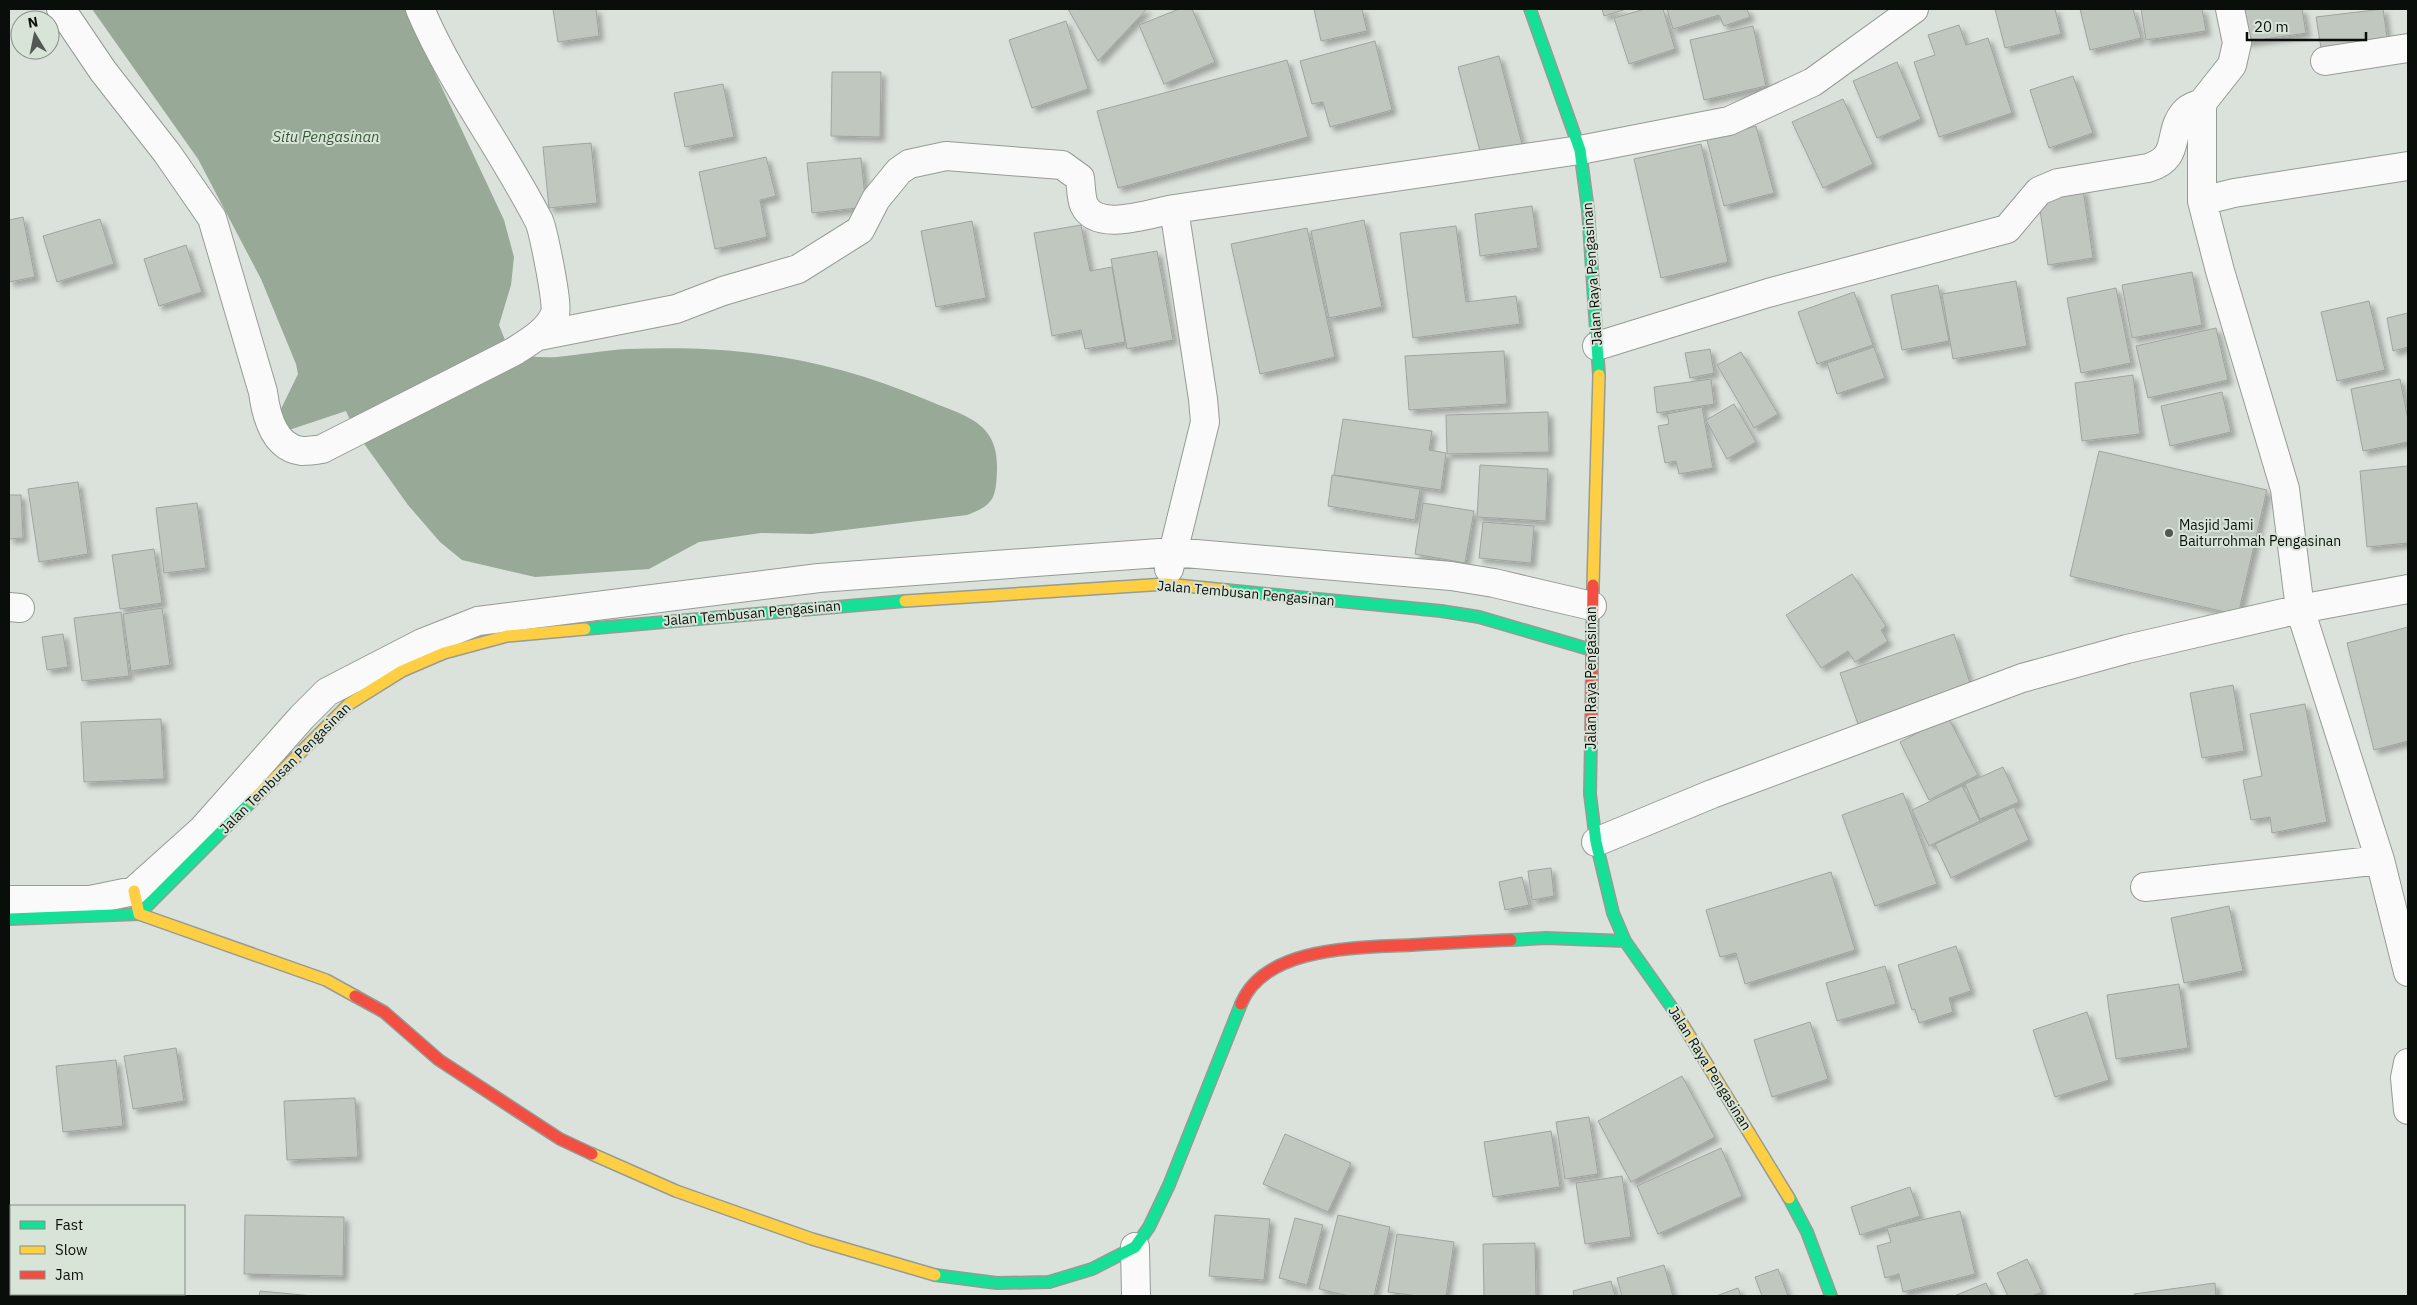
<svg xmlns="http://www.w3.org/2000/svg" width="2417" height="1305" viewBox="0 0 2417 1305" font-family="'IBM Plex Sans',sans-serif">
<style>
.water{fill:#98a998}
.building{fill:#c0c7bf;stroke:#a0a4a0;filter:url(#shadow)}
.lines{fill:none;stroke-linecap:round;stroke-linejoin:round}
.street-casing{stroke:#969b96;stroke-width:30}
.fast-casing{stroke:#969b96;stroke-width:14}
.slow-casing{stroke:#969b96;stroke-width:14}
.jam-casing{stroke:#969b96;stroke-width:14}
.street{stroke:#fafafa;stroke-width:28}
.fast{stroke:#16e098;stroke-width:11}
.slow{stroke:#ffcf43;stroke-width:11}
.jam{stroke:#f24e42;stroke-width:11}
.poi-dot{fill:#535853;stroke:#d9e4d8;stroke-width:2}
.labels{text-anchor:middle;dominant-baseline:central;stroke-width:4;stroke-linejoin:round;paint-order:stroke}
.street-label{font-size:14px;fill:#0a0e0a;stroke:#d9e4d8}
.poi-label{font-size:14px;fill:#0a0e0a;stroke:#d9e4d8;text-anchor:start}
.water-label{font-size:15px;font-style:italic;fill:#375936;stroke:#d9e4d8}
</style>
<defs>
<filter id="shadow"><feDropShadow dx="4.5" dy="4.5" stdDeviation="2.5" flood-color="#0004"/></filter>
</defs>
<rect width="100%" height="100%" fill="#dbe1db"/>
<path class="water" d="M92,9H405L504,220L514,257L511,285L499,325L511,355C526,356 542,358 557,357C580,355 604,350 628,349C738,345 825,357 927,400C964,416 999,421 997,470C996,498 994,505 967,515L812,534L761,533L699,542L649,569L535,577L462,560L440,542L408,505L355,431L346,411L286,431L279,413L298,374L296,364L261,279L198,159Z"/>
<path class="building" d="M553,9H596L599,36L558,42Z
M1068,9H1147L1098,61Z
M1179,9H1192L1215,62L1164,84L1139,25Z
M1314,9H1362L1367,31L1321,41Z
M1602,9H1626L1604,16Z
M1645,9H1663L1675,49L1629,64L1614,18Z
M1667,9H1747L1750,17L1724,26L1719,15L1673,29Z
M1995,9H2055L2061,34L2005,48Z
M2080,9H2133L2141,38L2090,50Z
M2141,9H2202L2206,31L2146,40Z
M2240,9H2302L2306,33L2245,42Z
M2383,9L2388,44L2322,54L2316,17Z
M1066,21L1088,89L1032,108L1009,40Z
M1959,25L1966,45L1988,38L2012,113L1939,137L1914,62L1935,55L1928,35Z
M1753,26L1766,86L1704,100L1690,40Z
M1375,41L1392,110L1330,127L1323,102L1312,104L1300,61Z
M1499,56L1522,144L1481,155L1458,67Z
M1287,60L1308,137L1118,188L1097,111Z
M1897,62L1921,119L1877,138L1853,81Z
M832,72H881L880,137L831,136Z
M2073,76L2093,133L2049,148L2030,90Z
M723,84L734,137L685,147L674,93Z
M1843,99L1873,164L1823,188L1792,122Z
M1756,126L1774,193L1724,206L1707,140Z
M591,143L597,203L549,208L543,147Z
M1701,144L1728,262L1661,278L1634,159Z
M766,157L776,196L760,200L767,237L715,249L699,172Z
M861,158L866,207L812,213L807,163Z
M2083,189L2093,258L2048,265L2038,196Z
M1532,206L1538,248L1480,256L1475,214Z
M23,217L35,277L9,282V220Z
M100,219L114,264L57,282L43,236Z
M1364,220L1382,307L1329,318L1311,231Z
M972,221L986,298L936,307L921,231Z
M1081,225L1090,271L1112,267L1125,342L1085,349L1081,330L1052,336L1034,233Z
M1456,226L1466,302L1516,296L1520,324L1413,338L1400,233Z
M1307,228L1335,357L1260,374L1231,244Z
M186,245L202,292L159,306L144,259Z
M1157,251L1173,340L1127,349L1111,259Z
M2192,272L2202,325L2132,338L2122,285Z
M2016,281L2027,346L1953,359L1942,294Z
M1938,285L1949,341L1902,350L1891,295Z
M2116,288L2131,363L2081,373L2067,298Z
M1854,292L1873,345L1817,364L1798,312Z
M2369,301L2385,370L2337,381L2321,312Z
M2408,313V347L2393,351L2387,318Z
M2216,328L2228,380L2148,398L2136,346Z
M1874,347L1885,378L1837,394L1827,363Z
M1710,349L1714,373L1690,378L1685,353Z
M1504,351L1507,404L1409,410L1405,356Z
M1741,352L1778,414L1754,428L1717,365Z
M2133,375L2140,434L2082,441L2075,383Z
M1711,379L1714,404L1657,413L1654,387Z
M2400,379L2408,420V442L2363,451L2351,389Z
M2222,392L2231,432L2170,446L2161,406Z
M1734,404L1756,442L1727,459L1706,420Z
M1702,407L1713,468L1679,474L1676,461L1665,463L1658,426L1669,424L1667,414Z
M1548,412L1549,452L1447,454L1446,415Z
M1343,419L1432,431L1429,450L1446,453L1441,490L1334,475Z
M2099,451L2267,490L2238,615L2070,576Z
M1480,465L1548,469L1546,521L1477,517Z
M2408,466V543L2367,547L2360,471Z
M1332,475L1420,489L1415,520L1328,506Z
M78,482L88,554L39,562L28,489Z
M9,495H21L23,538L9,539Z
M197,503L206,568L164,573L156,508Z
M1423,503L1474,511L1465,563L1415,554Z
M1483,522L1534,526L1531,563L1479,558Z
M154,549L162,603L120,609L112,555Z
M1852,574L1886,626L1881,630L1888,641L1855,662L1848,651L1821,668L1786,615Z
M162,608L170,665L131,671L123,614Z
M121,612L129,676L82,681L74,618Z
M2408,627V741L2374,750L2347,643Z
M63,634L68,667L47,670L42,637Z
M1954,634L1971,686L1858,724L1840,673Z
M2233,685L2244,751L2202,758L2190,693Z
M2305,704L2327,822L2272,833L2270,817L2251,820L2243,780L2262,776L2250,714Z
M1948,717L1978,775L1929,800L1900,742Z
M161,719L164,779L84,782L81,722Z
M2003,767L2019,802L1980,819L1965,784Z
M1962,786L1980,821L1929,846L1912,810Z
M1903,793L1937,884L1875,906L1842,815Z
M2014,807L2029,840L1951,878L1935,844Z
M1551,868L1554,896L1532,900L1528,871Z
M1831,872L1855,950L1745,984L1736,953L1720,957L1706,910Z
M1522,877L1529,905L1505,910L1499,882Z
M2229,906L2243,971L2184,983L2171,918Z
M1956,946L1971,991L1949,998L1953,1012L1919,1023L1915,1009L1912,1010L1898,965Z
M1885,966L1896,1004L1837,1021L1826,983Z
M2179,984L2188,1048L2116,1059L2107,995Z
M2087,1012L2109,1080L2055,1097L2033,1030Z
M1810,1022L1828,1079L1772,1097L1754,1040Z
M176,1048L184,1101L133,1109L124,1056Z
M116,1060L123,1126L63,1132L56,1066Z
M1682,1076L1715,1137L1631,1182L1598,1121Z
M355,1098L358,1157L287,1160L284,1101Z
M1589,1117L1598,1174L1565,1179L1556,1122Z
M1551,1131L1560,1187L1493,1197L1484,1142Z
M1285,1134L1351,1163L1328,1212L1263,1184Z
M1721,1148L1742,1196L1658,1234L1637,1186Z
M1622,1176L1631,1237L1585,1244L1576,1183Z
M1910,1187L1920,1216L1860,1235L1851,1207Z
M1960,1211L1975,1274L1903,1292L1899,1274L1885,1278L1877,1246L1891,1242L1887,1228Z
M245,1215L344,1217L343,1276L244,1274Z
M1215,1215L1270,1219L1264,1280L1209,1276Z
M1338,1215L1390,1227L1374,1296H1349L1319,1289Z
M1295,1218L1323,1225L1307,1285L1279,1278Z
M1397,1234L1454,1242L1446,1296H1418L1388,1292Z
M1535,1243L1536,1296H1484L1483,1244Z
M2027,1259L2042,1292L2032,1296H2008L1997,1273Z
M1664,1265L1673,1296H1622L1617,1278Z
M1778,1269L1788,1296H1762L1755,1277Z
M1611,1281L1615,1296H1574L1573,1291Z
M1986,1283L1992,1296H1954Z
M2215,1283L2216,1296H2135L2134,1294Z
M1738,1288L1741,1296H1716Z
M260,1291L313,1296H259Z"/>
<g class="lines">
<g class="street-casing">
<path id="street" d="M61,9L103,71L167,153L212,218L263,392C266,415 274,448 302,451C309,451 316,450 322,449L513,352C529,342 547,332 555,314C559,307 543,230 539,221C502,149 452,84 420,9
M2230,9L2237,43L2232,65L2202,103V201L2220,271L2285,489L2300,609L2380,860L2408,972
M2325,61L2408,48
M2202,201L2234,193L2408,166
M539,336L676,309L723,291L798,269L860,230L876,199L899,171L909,164L946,156L1062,165L1080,178C1081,186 1081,198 1084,205C1097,233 1151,213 1174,209L1580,150L1729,121L1813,82L1914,9
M1597,346L1768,293L2007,229L2039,191L2058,183L2148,168C2183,157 2166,133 2185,112C2189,107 2197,105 2202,103
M1169,569L1205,422L1203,399L1174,209
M9,607L20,608
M1596,842L1712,794L2022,678L2127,649L2300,609L2408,589
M2145,887L2380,860
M9,900H90L134,891L202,830L302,717L327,692L422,643L478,621L819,578L1173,552L1451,576L1494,583L1592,606
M2408,1063L2405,1078L2408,1110
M1135,1247L1136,1296"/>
</g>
<g class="fast-casing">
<path id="fast" d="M1530,9L1580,150L1588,210L1599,375
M1226,590L1441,611L1479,617L1592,650
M585,629L905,601
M1591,740L1590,794L1596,842L1613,913L1625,941L1675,1012
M9,919L139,914L252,801
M1511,940L1546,938L1625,941
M1789,1198L1807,1232L1831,1296
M935,1275L997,1283L1049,1282L1092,1269L1135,1247L1149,1227L1169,1185L1241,1004"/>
</g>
<g class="slow-casing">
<path id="slow" d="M1593,585L1599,375
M905,601L1166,584L1226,590
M252,801L349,704L402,671L444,653L507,636L585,629
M134,891L139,914L326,980L355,996
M1675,1012L1789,1198
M592,1154L676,1191L812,1239L935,1275"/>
</g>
<g class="jam-casing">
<path id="jam" d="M1591,740L1593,585
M355,996L384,1012L439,1060L560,1139L592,1154
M1241,1004C1265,945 1360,948 1412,945C1445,943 1478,941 1511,940"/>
</g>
<use href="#street" class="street"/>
<use href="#fast" class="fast"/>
<use href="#slow" class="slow"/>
<use href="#jam" class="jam"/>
</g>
<circle class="poi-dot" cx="2169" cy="533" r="5"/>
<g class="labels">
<g class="street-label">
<text transform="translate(1592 274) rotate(-94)">Jalan Raya Pengasinan</text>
<text transform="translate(1246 593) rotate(5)">Jalan Tembusan Pengasinan</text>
<text transform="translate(752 613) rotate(-5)">Jalan Tembusan Pengasinan</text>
<text transform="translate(1591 678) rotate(-90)">Jalan Raya Pengasinan</text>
<text transform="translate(285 768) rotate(-45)">Jalan Tembusan Pengasinan</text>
<text transform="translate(1710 1068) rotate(58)">Jalan Raya Pengasinan</text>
</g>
<g class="poi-label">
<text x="2179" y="525">Masjid Jami<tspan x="2179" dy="16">Baiturrohmah Pengasinan</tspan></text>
</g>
<g class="water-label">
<text x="326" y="136">Situ Pengasinan</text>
</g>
</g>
<rect width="2417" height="1305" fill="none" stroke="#0a0e0a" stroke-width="20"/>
<rect x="10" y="1205" width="175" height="90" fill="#d9e4d8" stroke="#868e86"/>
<rect x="20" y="1221" width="25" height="8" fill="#16e098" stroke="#868e86"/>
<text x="55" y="1230" font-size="15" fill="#0a0e0a">Fast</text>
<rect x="20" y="1246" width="25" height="8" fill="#ffcf43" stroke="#868e86"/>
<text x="55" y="1255" font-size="15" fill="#0a0e0a">Slow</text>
<rect x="20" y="1271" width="25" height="8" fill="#f24e42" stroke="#868e86"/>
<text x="55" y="1280" font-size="15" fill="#0a0e0a">Jam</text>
<g transform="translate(35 35) rotate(350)"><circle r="24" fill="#d9e4d8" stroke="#868e86"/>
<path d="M0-4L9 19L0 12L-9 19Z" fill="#535853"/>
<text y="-8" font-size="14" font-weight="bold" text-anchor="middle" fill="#0a0e0a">N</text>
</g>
<path d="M2247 32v8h119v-8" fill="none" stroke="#0a0e0a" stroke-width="2.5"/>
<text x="2254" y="32" font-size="15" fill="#0a0e0a" stroke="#d9e4d8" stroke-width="4" paint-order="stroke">20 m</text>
</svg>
